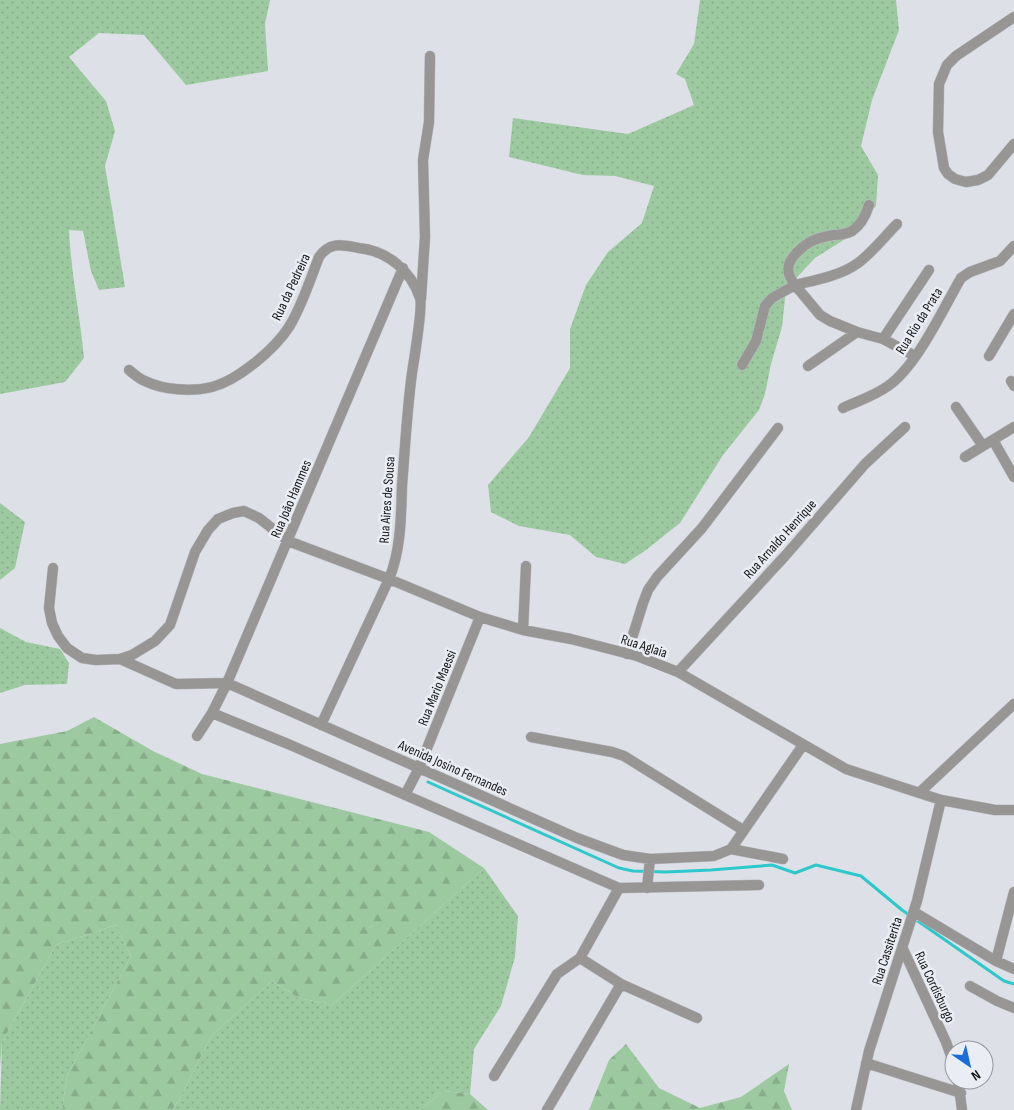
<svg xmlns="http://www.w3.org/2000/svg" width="1014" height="1110" viewBox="0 0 1014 1110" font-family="'Sofia Sans Condensed',sans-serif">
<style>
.grass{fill:url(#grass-dots)}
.forest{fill:url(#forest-firs)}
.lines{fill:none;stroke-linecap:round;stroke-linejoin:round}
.stream{stroke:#2dc8cc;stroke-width:3}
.minor-casing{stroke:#b9bcc2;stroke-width:11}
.minor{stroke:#989595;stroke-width:10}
.labels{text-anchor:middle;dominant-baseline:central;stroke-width:5;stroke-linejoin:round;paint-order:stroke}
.street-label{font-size:14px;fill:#141617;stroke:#eaeef4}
</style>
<defs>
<pattern id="grass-dots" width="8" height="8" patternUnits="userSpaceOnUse" patternTransform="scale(1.25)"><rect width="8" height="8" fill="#9dc9a0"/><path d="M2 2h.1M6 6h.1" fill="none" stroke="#86ac89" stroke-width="1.8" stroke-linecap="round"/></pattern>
<pattern id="forest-firs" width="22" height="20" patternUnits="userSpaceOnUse" patternTransform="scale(1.25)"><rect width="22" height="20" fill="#9dc9a0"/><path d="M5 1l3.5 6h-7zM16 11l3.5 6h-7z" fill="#86ac89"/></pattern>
</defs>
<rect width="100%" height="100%" fill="#dde1e7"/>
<path class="grass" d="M0,0H270L265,24L268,71L186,85L144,35L99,33L69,57L106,101L115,131L105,166L125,287L99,290L91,271L83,231L69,230C71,273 80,315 84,358L65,382L0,394Z
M700,0H896L899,30L872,100L861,146L878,175L876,206L850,236L815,258L786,289L782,327L771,364L765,394L759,410L723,455L680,523L646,550L625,564L596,557L570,535L519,526L491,512L488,485L529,437L570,368V329L586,285L608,252L642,223L654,186L615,176L583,175L509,157L513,118L628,134L694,105L685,79L676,74L694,44Z
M0,503L25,522L15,568L0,580Z
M0,628L26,642L60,649L69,663L67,684L25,685L0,693Z
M484,868L518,916L515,957L501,1006L474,1049L470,1094L444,1091L419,1110H172L179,1100L211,1036L272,981L299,998L332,1005Z
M116,925L131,956L67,1076L62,1110H0L2,1042L56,945Z"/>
<path class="forest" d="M94,717L153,751L202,774L429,832L484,868L332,1005L299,998L272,981L211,1036L179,1100L172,1110H62L67,1076L131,956L116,925L56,945L2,1042L0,1066V744L67,731Z
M626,1044L659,1088L700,1108L741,1097L789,1064L784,1091L792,1110H589L609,1060Z
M444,1091L470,1094L488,1110H419Z"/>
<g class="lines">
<path class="stream" d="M428,782L619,868L633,871L666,872L711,870L772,865L795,873L816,865L861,876L902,910L1004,981L1014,984"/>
<g class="minor-casing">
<path id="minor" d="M1014,17L956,56L947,65L939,84L938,132L944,168L948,174L955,179L966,182L978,180L988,175L1014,144
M897,224C884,237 873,252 858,263C840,276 816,280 795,285L820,315L830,321L857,332L883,339L915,356
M421,299L425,237L423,160L429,122L430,56
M883,339L929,270
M989,356L1014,314
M742,365L756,341L765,306L772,298L795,285C788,276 785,267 793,257C804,243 815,238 833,235C839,235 846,234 852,231C861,225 866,215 869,205
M808,366L857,332
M129,370C134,374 139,379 145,381C163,390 192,392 212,387C238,380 274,350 289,327C302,306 310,280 319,257C330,241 342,245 359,248C388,251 411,271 420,298C423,306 414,360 412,373C407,410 405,448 402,486C401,517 401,550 389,579L321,725
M1011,381L1014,386
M956,407L983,446
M843,408C858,401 874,396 888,386C917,366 943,309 961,278L970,272L1000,261L1014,246
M993,440L1014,477
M965,457L1014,427
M53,568L49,608L52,623L58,636L67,648L82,658L96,660L120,659L132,655L155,641L170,625L195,552L208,530L218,519L233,513L244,511L259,518L288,541L389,579L480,617L523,630L571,639L637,656L678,672L846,769L941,800L995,810H1014
M523,630L526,566
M627,654L643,603L648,590L657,577L702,528L778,428
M120,659L176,684L227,683L577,838L623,855L650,859L714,856L731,849L783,859
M678,672L785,556L865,464L905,427
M212,713L288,744L619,888L759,885
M197,736L212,713L227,683L403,268
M531,737L612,752L624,756L743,830
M919,793L1014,704
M405,795L419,768L480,617
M731,849L803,745
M647,888L650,859
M914,912L996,961L1014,969
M903,949L946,1042L954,1064
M580,958L621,984L697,1018
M996,961L1014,892
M970,986L997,1001L1014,1008
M866,1063L961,1093
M494,1076L557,974L580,958L619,888
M958,1080L962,1110
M547,1110L621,984
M856,1110L869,1051L917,901L941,800"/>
</g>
<use href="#minor" class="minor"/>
</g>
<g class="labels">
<g class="street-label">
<text transform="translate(291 287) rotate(-65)">Rua da Pedreira</text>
<text transform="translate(919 321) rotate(-58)">Rua Rio da Prata</text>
<text transform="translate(291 499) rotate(-67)">Rua João Hammes</text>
<text transform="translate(387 500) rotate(-86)">Rua Aires de Sousa</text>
<text transform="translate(780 539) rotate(-48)">Rua Arnaldo Henrique</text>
<text transform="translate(644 646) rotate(18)">Rua Aglaia</text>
<text transform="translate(437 688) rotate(-68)">Rua Mario Maessi</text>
<text transform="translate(453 768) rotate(24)">Avenida Josino Fernandes</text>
<text transform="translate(887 951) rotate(-72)">Rua Cassiterita</text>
<text transform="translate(935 987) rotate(65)">Rua Cordisburgo</text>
</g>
</g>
<g transform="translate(969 1065) rotate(146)"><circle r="24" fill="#eaeef4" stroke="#94989c"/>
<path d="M0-4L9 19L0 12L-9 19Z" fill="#186fd8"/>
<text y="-8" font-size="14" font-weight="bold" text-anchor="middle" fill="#141617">N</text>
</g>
</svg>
